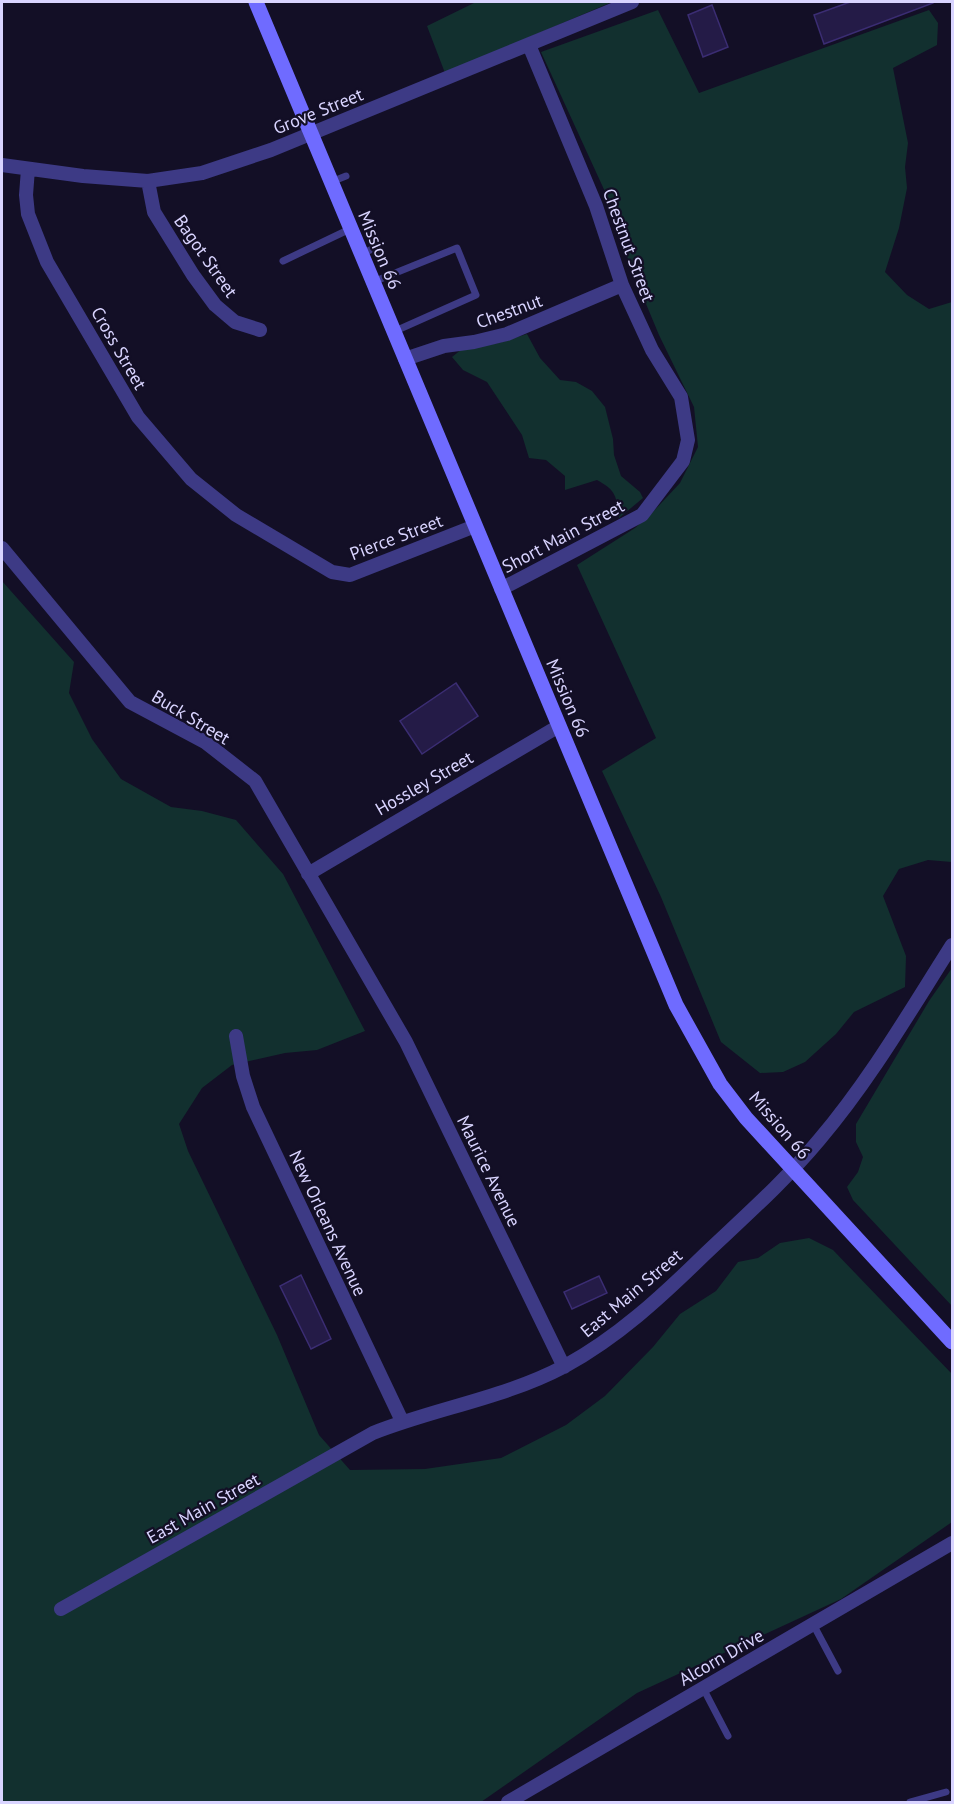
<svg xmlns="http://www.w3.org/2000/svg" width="954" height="1804" viewBox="0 0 954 1804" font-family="'PT Sans',sans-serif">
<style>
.green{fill:#12302f}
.building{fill:#241b47;stroke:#3b2d73;stroke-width:1.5}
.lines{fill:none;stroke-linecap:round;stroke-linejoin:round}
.lane{stroke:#3d3a85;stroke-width:7}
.street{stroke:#3d3a85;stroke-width:14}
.secondary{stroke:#6f6bff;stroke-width:15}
.labels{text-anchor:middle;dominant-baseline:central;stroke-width:4.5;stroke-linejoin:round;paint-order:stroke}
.street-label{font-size:18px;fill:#d9d4ff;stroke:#130f26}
</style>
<rect width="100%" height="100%" fill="#130f26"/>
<path class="green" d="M476,2H612L445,73L427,26Z
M658,10L699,93L929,10L938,23L937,45L893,68L908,143L905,167L907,188L899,228L885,272L907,295L929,309L952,302V862L928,860L899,869L883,896L906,956L905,987L854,1012L836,1034L805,1062L783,1072L760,1073L721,1042L661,897L602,771L656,738L577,565L635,528L651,514L680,483L698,447L694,407L659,335L629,263L618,220L541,52Z
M527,334L540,358L560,380L576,382L592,391L605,407L613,439L614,455L621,476L640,492L643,498L619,518C616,496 617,491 597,480L565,490V476L546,460L529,458L522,435L487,382L463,370L452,357L462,349L499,343Z
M2,581L74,662L69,693L92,739L121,779L171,807L202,811L236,820L283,874L365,1031L317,1050L285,1053L232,1065L202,1088L179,1124L188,1151L277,1335L319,1435L350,1470L425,1469L501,1458L566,1425L605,1396L653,1347L680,1314L716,1291L738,1262L758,1258L780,1243L809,1238L833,1250L952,1374V1522L841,1599L637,1693L481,1802H2Z
M952,968V1306L853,1200L847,1187L858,1172L863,1157L856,1142V1124L929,1001Z"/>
<path class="building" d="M850,2H933V3L824,44L814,15Z
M712,5L728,47L703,57L688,15Z
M456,683L478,716L422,754L400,721Z
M301,1275L331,1339L311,1349L280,1286Z
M599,1276L607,1293L572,1309L564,1292Z"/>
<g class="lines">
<path class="lane" d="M331,182L346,176
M361,254L377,247
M283,261L350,229
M373,282L457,248L476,295L393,332
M813,1624L838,1671
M703,1688L728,1736
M910,1802L946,1792"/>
<path class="street" d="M2,165L83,176L148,181L202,173L271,150L632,2
M28,169L26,195L28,214L47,262L138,417L191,479L236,515L332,572L350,575L475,526
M148,181L154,212L193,275L215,305L235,322L260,330
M405,359L444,346L474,342L507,334L622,285
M2,548L130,702L205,742L255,781L406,1042L564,1367
M501,589L642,515L683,461L688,440L681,397L652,350L622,285L596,206L529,45
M308,874L559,726
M236,1036L243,1076L253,1107L402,1421
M61,1609L373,1433C436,1408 505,1398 565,1366C618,1337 661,1297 703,1256C743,1218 784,1182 819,1140C870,1080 910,1011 952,945
M508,1802L952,1543"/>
<path class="secondary" d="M256,2L676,1005L720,1084L746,1118L952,1342"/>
</g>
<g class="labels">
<g class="street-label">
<text transform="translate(318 111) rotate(-22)">Grove Street</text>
<text transform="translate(629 245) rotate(70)">Chestnut Street</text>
<text transform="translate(380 250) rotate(67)">Mission 66</text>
<text transform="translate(206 256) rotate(55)">Bagot Street</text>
<text transform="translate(509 311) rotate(-20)">Chestnut</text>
<text transform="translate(119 348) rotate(60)">Cross Street</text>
<text transform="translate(563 536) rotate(-28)">Short Main Street</text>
<text transform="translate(396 537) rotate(-21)">Pierce Street</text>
<text transform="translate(568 698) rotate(67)">Mission 66</text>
<text transform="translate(191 717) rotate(31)">Buck Street</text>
<text transform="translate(424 783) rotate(-30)">Hossley Street</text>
<text transform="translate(780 1125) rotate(49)">Mission 66</text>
<text transform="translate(489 1171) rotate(64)">Maurice Avenue</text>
<text transform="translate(328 1223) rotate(65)">New Orleans Avenue</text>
<text transform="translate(631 1293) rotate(-40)">East Main Street</text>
<text transform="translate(203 1508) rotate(-29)">East Main Street</text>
<text transform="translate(721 1657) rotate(-30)">Alcorn Drive</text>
</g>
</g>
<rect width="954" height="1804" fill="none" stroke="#d9d4ff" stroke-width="6"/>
</svg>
